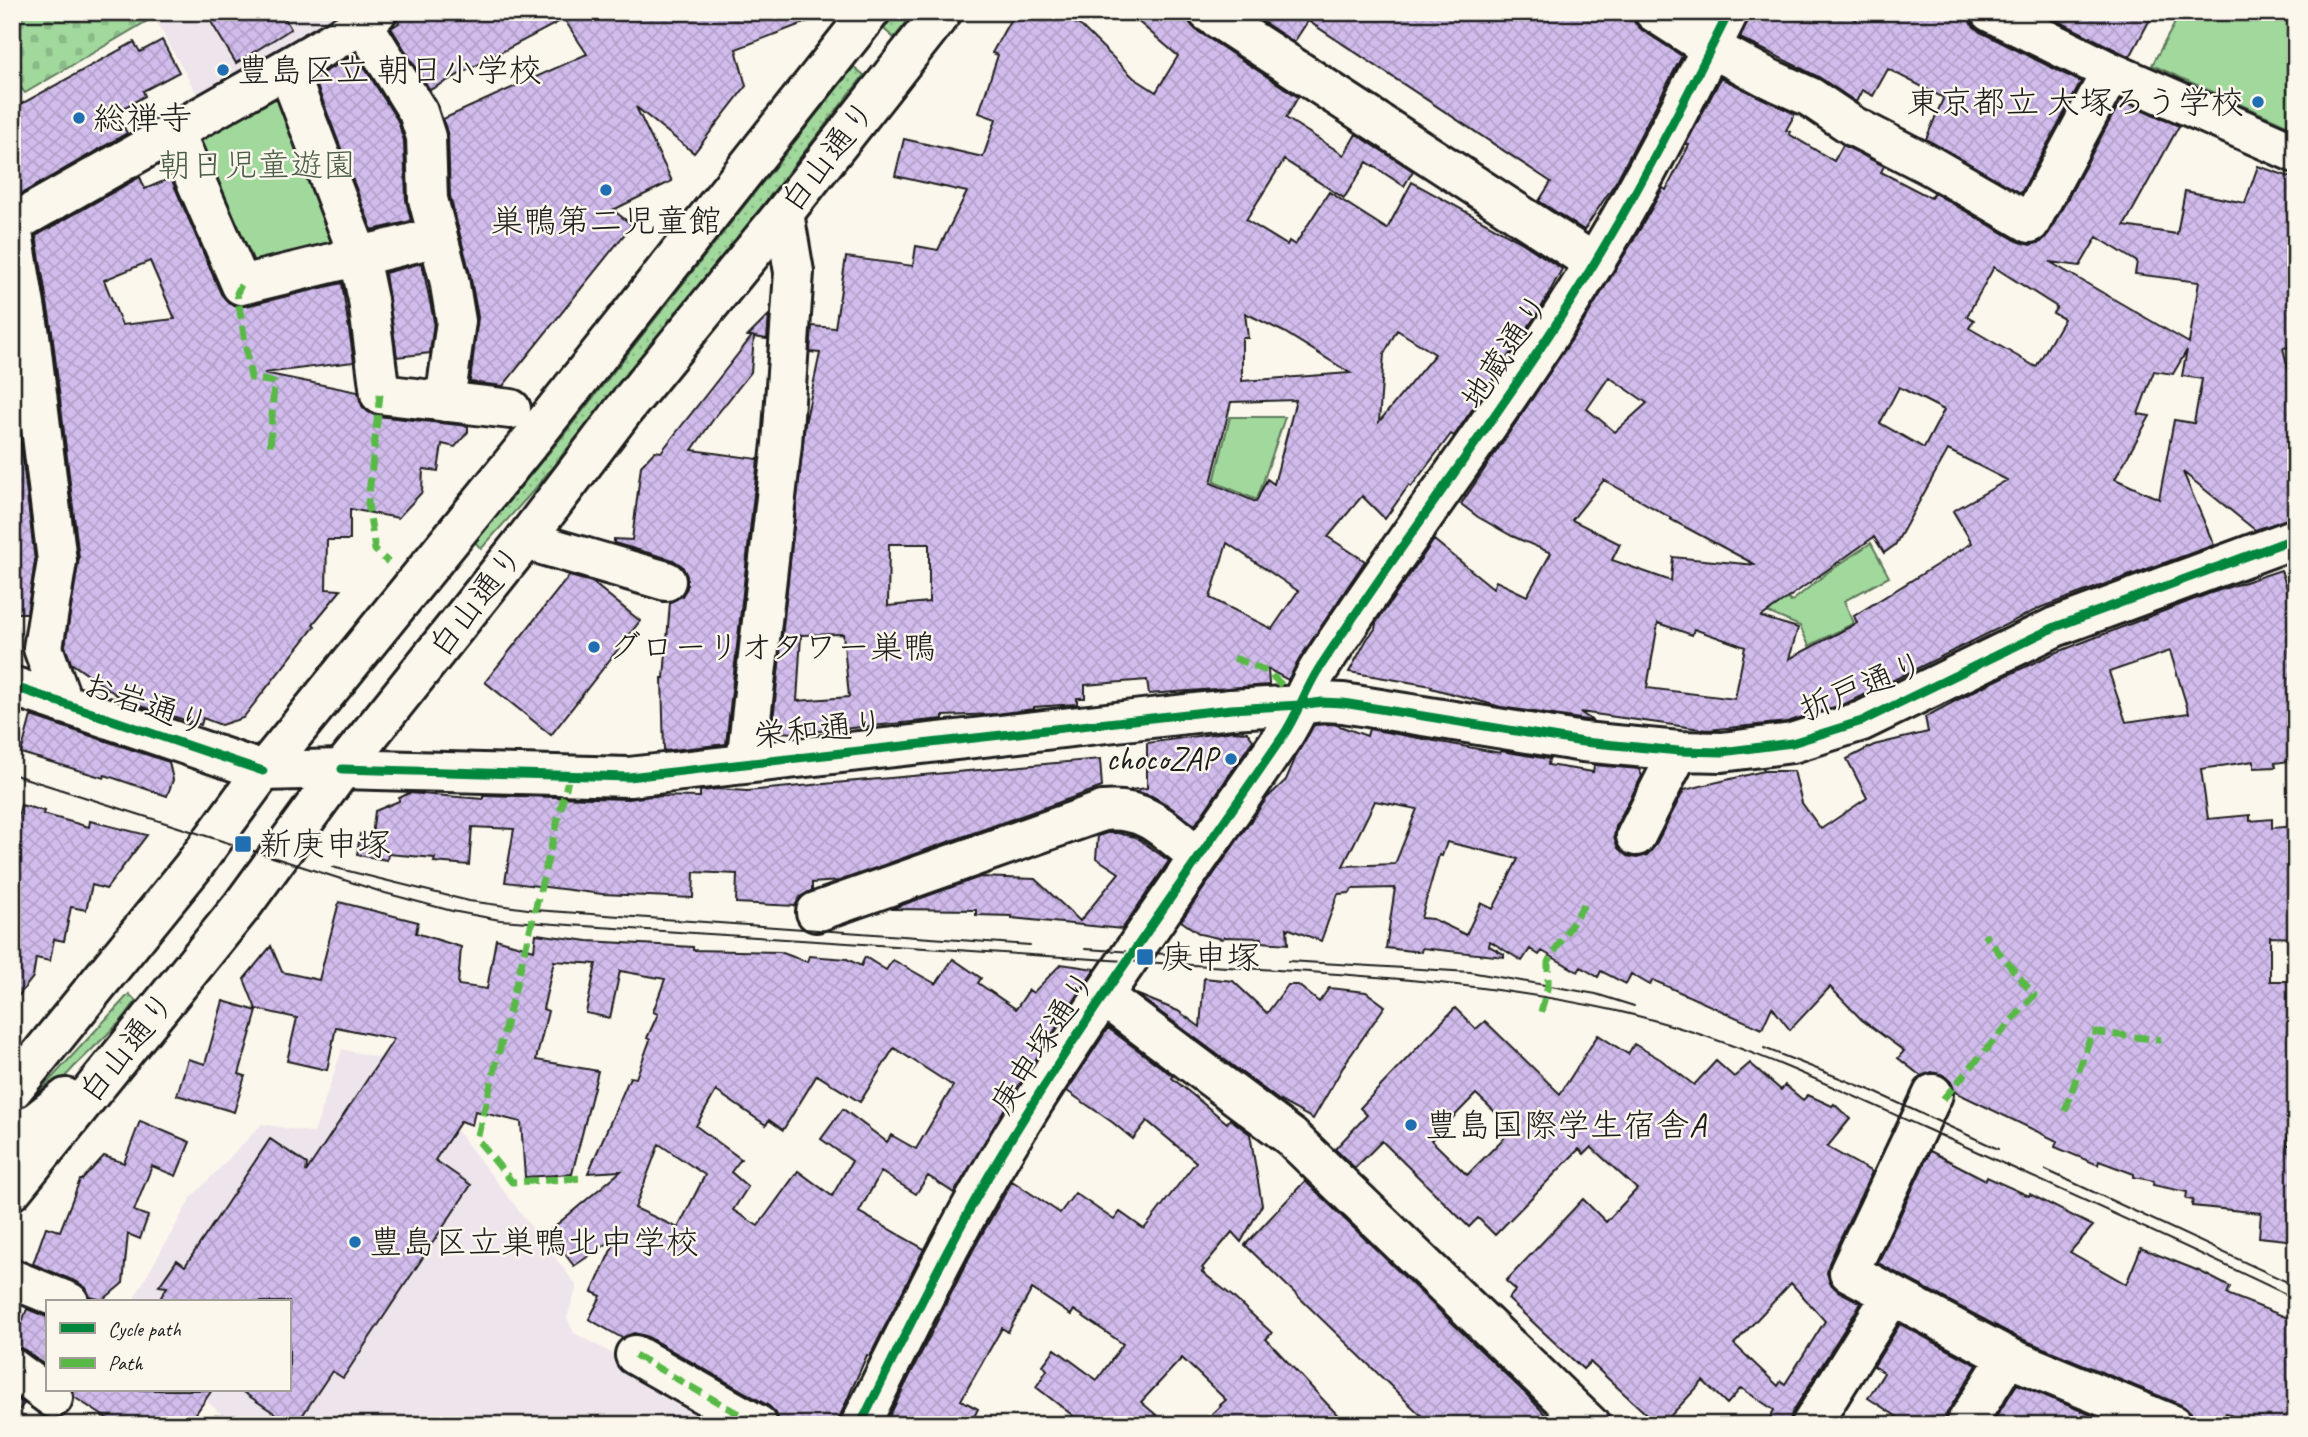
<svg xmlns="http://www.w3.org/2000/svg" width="2308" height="1437" viewBox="0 0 2308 1437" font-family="Caveat,'Klee One',sans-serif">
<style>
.built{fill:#eee5ec}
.grass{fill:url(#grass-dots);stroke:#5e7a5c;stroke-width:2}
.cemetery{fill:url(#cemetery-stones);stroke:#5e7a5c;stroke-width:2}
.green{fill:#a1d99d;stroke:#5e7a5c;stroke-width:2}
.building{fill:url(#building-cross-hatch);stroke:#1c1c1c;stroke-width:2;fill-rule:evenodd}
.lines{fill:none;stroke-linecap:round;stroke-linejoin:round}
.minor-casing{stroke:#1c1c1c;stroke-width:44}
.highway-casing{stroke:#1c1c1c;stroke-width:44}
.minor{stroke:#fbf7ec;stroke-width:38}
.highway{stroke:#fbf7ec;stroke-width:38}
.tram{stroke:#1c1c1c;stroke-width:2}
.quiet{stroke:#58b947;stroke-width:7;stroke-dasharray:14 7;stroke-linecap:butt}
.cycleway-casing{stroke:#fbf7ec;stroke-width:13}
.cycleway{stroke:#00873e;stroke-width:9}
.poi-dot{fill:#1f6fb2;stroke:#fbf7ec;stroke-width:2.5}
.labels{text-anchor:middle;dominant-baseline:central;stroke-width:5;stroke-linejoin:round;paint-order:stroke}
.poi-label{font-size:33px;fill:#1c1c1c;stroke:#fbf7ec;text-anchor:start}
.street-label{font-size:33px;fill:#1c1c1c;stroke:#fbf7ec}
.park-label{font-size:33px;fill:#4b5e49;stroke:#fbf7ec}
</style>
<defs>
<pattern id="grass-dots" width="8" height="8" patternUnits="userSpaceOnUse" patternTransform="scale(1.75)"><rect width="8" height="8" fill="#a1d99d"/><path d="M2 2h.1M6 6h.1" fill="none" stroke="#8aba87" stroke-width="1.8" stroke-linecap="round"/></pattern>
<pattern id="cemetery-stones" width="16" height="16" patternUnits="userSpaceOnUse" patternTransform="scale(1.75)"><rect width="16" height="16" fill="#a1d99d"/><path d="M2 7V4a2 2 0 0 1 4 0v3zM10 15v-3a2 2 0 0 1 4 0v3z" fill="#8aba87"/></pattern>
<pattern id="building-cross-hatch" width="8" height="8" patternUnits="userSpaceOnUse" patternTransform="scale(1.75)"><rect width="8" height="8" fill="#d1bcec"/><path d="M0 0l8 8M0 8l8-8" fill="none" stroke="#b3a1ca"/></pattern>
</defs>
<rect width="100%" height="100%" fill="#fbf7ec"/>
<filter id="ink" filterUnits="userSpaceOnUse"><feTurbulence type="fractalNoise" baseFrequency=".0143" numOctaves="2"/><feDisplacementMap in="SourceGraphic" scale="14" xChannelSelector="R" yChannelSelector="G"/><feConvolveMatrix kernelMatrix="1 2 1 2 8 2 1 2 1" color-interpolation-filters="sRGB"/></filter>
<g filter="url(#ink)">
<path class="built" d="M151,12H351L203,105Z
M342,1049L406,1064L577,1286L567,1318L574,1333L700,1400L686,1425H234L194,1390H289V1302H132L191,1198L262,1124L314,1133Z"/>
<path class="grass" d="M897,12H915L894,38L884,29Z
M854,67L864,75L737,238L534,490L481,549L475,542L566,432Z
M129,994L136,1001L121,1021L74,1067L21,1124L15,1118Z"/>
<path class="cemetery" d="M12,12H149L152,18L25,93L12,76Z"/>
<path class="green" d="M2181,12H2296V129L2152,65Z
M286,81L346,239L252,275L184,138Z
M1230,417H1285L1257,500L1214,482Z
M1871,543L1889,577L1844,601L1854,623L1809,646L1800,626L1769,613L1777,583L1791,602L1828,572Z"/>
<path class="building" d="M205,12H281L291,29L236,63Z
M398,12H826L827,14L736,49L746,86L694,153L636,107L672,181L613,210L632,225L503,386L470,382L478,317L470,274L450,196L448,136L443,119L587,54L564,19L430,90L391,28L399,23L397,20Z
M1127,12H1186L1189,22L1196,30L1298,97L1286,118L1344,155L1356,134L1413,171L1404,186L1367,162L1344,198L1284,160L1246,220L1287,245L1289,241L1295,245L1329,192L1387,229L1412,182L1521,242L1562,269L1541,308L1454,436L1451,434L1411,487L1409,485L1385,519L1362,496L1328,537L1365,561L1300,658L1288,680L1268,669L1269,685L1149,694L1147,680L1085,685V698H1077V704L1034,707V709L996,714L943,716V719L852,728L798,733L775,732V738L771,739L805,424L820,353L810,352L812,326L835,328L846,257L913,266L916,246L938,250L967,192L895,176L904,139L983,157L996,119L979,113L998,55L992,53L1014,13L1065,17L1082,27L1134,78L1156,92L1178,56ZM1245,313L1284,332L1350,373L1242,381V338H1248ZM1397,330L1435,354L1379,422L1384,354ZM1296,400L1274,484L1267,479L1256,502L1211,483L1231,402ZM1227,543L1298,591L1272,629L1210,598ZM889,544H929V602L888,606ZM843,634L849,697L797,701L801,635Z
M1256,12H1632L1635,23L1642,30L1682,56L1617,180L1584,230L1539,201L1551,182L1308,21L1294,42L1254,16Z
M1751,12H1842L1856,20L1860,12H1968L1971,24L1980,32L2081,82L2021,193L1926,139L1943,99L1942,97L1888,69L1873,96L1862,90L1856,102L1819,77L1740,38Z
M2040,12H2154L2130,57Z
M162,40L179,72L143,91L145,96L116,112L127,133L12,199V109L134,42L140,52Z
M356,54L398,121L404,141L406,200L411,221L372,230L314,78Z
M1721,78L1795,114L1786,130L1790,132L1789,134L1834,161L1843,145L1884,166L1881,172L1931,198L1934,193L2019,242L2030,245L2041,242L2049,233L2121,100L2179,126L2124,226L2177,234L2185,191L2245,203L2258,166L2296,179V346L2283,348L2296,401V517L2255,530L2183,472L2214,545L2042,607L1847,703L1787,722L1708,730L1580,712L1593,721L1501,707L1431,688L1432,686L1349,672L1367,639L1375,629L1376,623L1434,540L1493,588L1496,581L1527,596L1551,553L1512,536L1478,517L1461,504L1581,326L1639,231L1663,188L1666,190L1689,145L1686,144ZM2097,237L2137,262L2135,274L2199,282L2189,343L2050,262L2080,266ZM1994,267L2057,307L2053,313L2064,319L2036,367L1969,328L1974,320L1967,316ZM2187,350L2182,376L2202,379L2194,423L2174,420L2159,499L2115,479L2150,416L2138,414L2154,371L2173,374ZM1609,377L1647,403L1615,432L1587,409ZM1899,387L1944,410L1924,448L1880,423ZM1948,450L2007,480L1953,511L1972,543L1854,616L1857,623L1789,659L1798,628L1761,617L1874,537L1884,553L1895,545ZM1604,480L1671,518L1670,519L1756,565L1673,557L1671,581L1612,560L1620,544L1572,520ZM1658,623L1692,635L1694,629L1745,647L1735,699L1647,688Z
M140,177L145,189L171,178L221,294L228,302L237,306H246L342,283L354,362L264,373L358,392L362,406L368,412L377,416L468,426V432L455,447L442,444L438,471L423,469L422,492L398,518L350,509V540H327L326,589L341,590L313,624L315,626L243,718L221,725L203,718L201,725L127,702L71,663L65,646L79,558L52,332L36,236ZM150,261L175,319L122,325L104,280Z
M422,263L434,321L430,353L397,357L385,273Z
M769,315L767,339L754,337L751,372L715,417L692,450L758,459L726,744L664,751L662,678H664L670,602L682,596L687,588V576L682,566L673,560L614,543V539L632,540L641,466L655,451L661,452L752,336H748Z
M12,371L35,561L27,613H12Z
M2281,570L2296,616V760L2275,763L2276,767L2254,768V761L2201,769L2208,819L2250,815V821L2272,819V828L2296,826V938L2270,937V981H2296V1087H2293L2287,1145H2296V1241L2259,1237L2261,1213L2192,1206L2193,1200L2186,1199L2187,1192L2153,1185L2154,1181L2134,1177V1174L2099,1161L2098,1165L2055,1147L2057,1141L1955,1092L1951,1082L1943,1075L1932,1072L1921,1076L1898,1058L1904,1051L1862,1020L1830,987L1790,1030L1772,1007L1762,1029L1653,980L1650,985L1631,974L1626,984L1601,971L1598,977L1581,967L1578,972L1542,951L1539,955L1530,949L1522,961L1490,941L1489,946L1504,954V957L1422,948L1421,952L1386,948L1395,888L1352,889L1350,893L1338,894L1321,941L1287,928L1288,944L1262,942V938L1224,937L1222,939L1200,934L1181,921L1267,798L1286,780L1297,754L1314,725L1334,724L1367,736L1369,729L1500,753L1501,751L1549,759L1548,765L1593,772L1594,765L1639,769L1642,776L1616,826L1614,837L1618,848L1627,856L1637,858L1647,855L1655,846L1684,790L1764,771H1794L1802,803L1821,829L1867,798L1847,759L1874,745L1928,732L1925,717L1978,689L2055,653L2208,594ZM2170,651L2189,713L2126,722L2109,672ZM1375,801L1417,809L1395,864L1343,866ZM1447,842L1518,859L1493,909L1481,903L1466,935L1433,919L1421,918L1439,855L1442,856Z
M569,576L592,582L640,621L551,735L485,682Z
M31,716L169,762L173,780L167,796L105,775L104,778L21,753Z
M1233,731L1247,732L1253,740L1195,825L1166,804L1152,796L1130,790L1147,788V743Z
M1100,759L1102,787L839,881L812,883V890L800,897L795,906L736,903L737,874L694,872L693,898L602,894L505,882L514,829L472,827L469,865L434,862L435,858L388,854L387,860L357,855L360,834L372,836L375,811L399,801V798L409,793L483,799V795L628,799L652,796L700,797V791L718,789L747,791Z
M21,805L44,811L43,814L89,827L90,821L147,835L106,889L92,885L86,910L71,907L64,941L54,939L50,961L36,958L33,977L12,1004V840Z
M1107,833H1117L1136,837L1169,861L1122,929L1012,918V916L976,915V910L891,909L980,877L1035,879L1080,921L1119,873L1096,858L1098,836Z
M339,902L418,922L416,933L461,947L458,985L487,989L496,939L534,950L536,934L588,941L693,947V950L780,952L807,962L809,956L847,959L861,966L865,957L886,970L893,960L936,984L953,959L981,978L978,983L1016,1009L1029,990L1033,993L1061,964L1095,969L1026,1074L954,1193L928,1176L916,1194L881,1172L859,1212L924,1249L870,1356L867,1355L836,1425H780L776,1413L769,1406L646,1336L634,1333L622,1338L589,1319L601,1296L592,1292L617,1237L574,1266L548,1232L621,1171L588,1173L630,1077L636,1078L650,1040L647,1038L658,1014L653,1012L665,979L620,971L610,1018L586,1013L596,964L554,961L543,1009L548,1011L536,1060L598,1071L572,1174L525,1177L521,1122L475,1111L472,1125L461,1121L435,1160L471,1185L343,1378L332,1371L296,1425H292L240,1390H289V1302H158L167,1287L159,1286L177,1260L185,1266L270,1139L307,1164L306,1172L394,1039L336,1027L327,1070L287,1061L297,1018L256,1009L244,979L271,946L282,972L319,980ZM894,1048L953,1086L916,1149L891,1135L887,1142L843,1109L821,1139L852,1161L832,1196L798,1171L758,1226L733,1210L748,1187L731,1172L741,1159L696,1126L716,1091L766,1125L769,1120L783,1130L817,1075L860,1102ZM659,1144L705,1175L678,1228L635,1208Z
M1204,978L1233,981L1267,1013L1288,985H1298L1319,1002L1329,988L1366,992L1385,1006L1346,1062L1313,1119L1280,1101L1136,994L1178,1011L1200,1027Z
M223,1001L257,1011L239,1074L245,1076L234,1112L177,1095L188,1059L205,1064Z
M1455,1008L1476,1029L1485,1021L1560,1094L1598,1035L1628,1054L1634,1044L1660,1059L1694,1085L1716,1061L1734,1077L1750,1063L1781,1090L1785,1085L1803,1100L1808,1095L1832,1106L1834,1104L1850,1119L1827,1147L1872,1172L1829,1263L1827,1273L1830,1283L1838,1291L1861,1303L1792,1413L1789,1425H1766L1774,1410L1741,1388L1727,1404L1703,1381L1662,1425H1658L1590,1362L1583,1369L1508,1299L1516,1290L1506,1281L1583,1199L1606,1222L1637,1189L1591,1147L1584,1154L1579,1149L1495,1235L1478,1218L1469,1227L1382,1141L1355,1168L1335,1149L1367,1115L1360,1108ZM1476,1094L1511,1127L1505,1133L1507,1135L1467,1175L1431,1140ZM1791,1283L1825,1321L1785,1384L1781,1381L1778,1386L1734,1344Z
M1108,1028L1173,1076L1172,1078L1227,1123L1230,1119L1250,1134L1262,1205L1241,1242L1232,1232L1202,1268L1204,1270L1202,1272L1232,1296L1272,1333L1266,1339L1347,1425H1201L1221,1406L1220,1405L1226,1400L1182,1358L1141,1402L1168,1425H1085L1036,1387L1047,1370L1043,1365L1055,1349L1097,1380L1123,1344L1074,1310L1071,1315L1032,1289L1008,1332L1002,1328L961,1400L978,1409L970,1425H885L972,1252L1012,1181L1060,1213L1075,1193L1114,1220L1120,1212L1144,1229L1196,1162L1147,1121L1133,1139L1112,1122L1067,1091Z
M140,1121L190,1142L176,1176L152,1166L134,1211L148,1216L140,1239L128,1234L123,1283L103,1300L90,1297L86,1288L77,1282L33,1264L46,1227L60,1231L80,1180H82L104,1156L124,1163Z
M1930,1151L1986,1180L1987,1177L2029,1196L2030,1194L2093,1226L2070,1252L2126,1284L2141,1248L2199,1271L2230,1287L2227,1294L2296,1321V1409L2288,1425H2251L2226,1413L2220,1425H2194L2191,1412L2181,1405L2017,1337L1878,1263Z
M1305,1181L1527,1395L1555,1425H1431L1245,1245Z
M27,1309L47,1317V1367L25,1350L12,1346V1323L20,1327Z
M1900,1324L1977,1365L1947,1413L1943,1425H1910L1868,1398L1884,1373L1874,1366Z
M2017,1384L2115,1425H1991Z
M73,1390H212L188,1425H117L74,1397Z
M12,1395L24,1404L12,1417Z"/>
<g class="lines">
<g class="minor-casing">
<path id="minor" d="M1208,12L1594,263
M1654,12L1699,41L1766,77L1810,97L1853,126L1931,166L2030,223L2111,72
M1990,12L2111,72L2296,153
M363,24L418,112L426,137L428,199L449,279L456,321L445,402
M287,68L359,257L368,300L380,394L511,409
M175,133L241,285L438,237
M12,224L287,68L363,24L377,12
M12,227L30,335L57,561L43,648L63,704
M525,540L666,581
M12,686L263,771L342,769L629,777L1231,709L1300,705L1322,702L1343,703L1583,742L1679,751L1722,752L1792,743L1862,721L2055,627L2296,538
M746,763L782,444L794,272L784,213
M1636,836L1679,751
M816,912L1103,811C1149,807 1165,831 1199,857
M1104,997L1291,1137L1590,1425
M1933,1094L1849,1272L2008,1357L2173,1425
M12,1279L69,1302
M635,1355L758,1425
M12,1368L53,1398
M860,1425C909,1328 955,1229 1012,1137C1096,1000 1192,869 1283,736C1297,715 1305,691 1318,670C1408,532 1510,403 1595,262C1644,181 1687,96 1729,12
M1811,1425L1892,1295
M1965,1425L2008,1357"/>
</g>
<g class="highway-casing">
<path id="highway" d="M12,1090L192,868L263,771L533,438L870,12
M12,1144L22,1133L66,1098
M12,1190L242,906L342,769L525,540L626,407L784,213L942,12"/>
</g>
<use href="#minor" class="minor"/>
<use href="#highway" class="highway"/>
<path class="tram" d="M12,774L385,893L452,911L500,920C708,935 916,948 1125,961C1289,971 1456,976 1617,1011C1724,1035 1823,1082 1922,1127C2047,1183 2172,1239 2296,1299
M332,867L469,901L535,910L1030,945
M1085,949L1183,955
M1288,961L1470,972L1596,994L1634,1006
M1764,1048L1870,1090L1998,1149
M2046,1170L2296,1286"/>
<path class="quiet" d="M241,285L237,293L251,378L274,382L270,450
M380,394L368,503L375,550L388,562
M1234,658L1267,671L1287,690
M569,776L477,1139L512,1182L584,1178
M1541,1012L1548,985V962L1585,903
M1943,1099L2034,995L1984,934
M2065,1111L2092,1032L2161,1040
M2295,1136H2296
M635,1355L758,1425"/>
<g class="cycleway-casing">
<path id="cycleway" d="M12,686L263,771
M342,769L629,777L1231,709L1300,705L1322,702L1343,703L1583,742L1679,751L1722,752L1792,743L1862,721L2055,627L2296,538
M860,1425C909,1328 955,1229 1012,1137C1096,1000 1192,869 1283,736C1297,715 1305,691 1318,670C1408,532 1510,403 1595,262C1644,181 1687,96 1729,12"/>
</g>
<use href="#cycleway" class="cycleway"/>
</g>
</g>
<g class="poi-dot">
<circle cx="223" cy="70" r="7"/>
<circle cx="2258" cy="102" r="7"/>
<circle cx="79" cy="118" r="7"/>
<circle cx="606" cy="190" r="7"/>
<circle cx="594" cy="647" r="7"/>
<circle cx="1231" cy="759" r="7"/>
<rect x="234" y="835" width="18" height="18" rx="3.5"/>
<rect x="1136" y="948" width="18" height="18" rx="3.5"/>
<circle cx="1411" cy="1125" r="7"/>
<circle cx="355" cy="1242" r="7"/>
</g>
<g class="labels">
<g class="poi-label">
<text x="237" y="70">豊島区立 朝日小学校</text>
<text x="2244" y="102" text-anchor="end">東京都立 大塚ろう学校</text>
<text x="93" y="118">総禅寺</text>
<text x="606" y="221" text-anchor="middle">巣鴨第二児童館</text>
<text x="608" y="647">グローリオタワー巣鴨</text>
<text x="1217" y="759" text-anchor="end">chocoZAP</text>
<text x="259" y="844">新庚申塚</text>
<text x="1161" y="957">庚申塚</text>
<text x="1425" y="1125">豊島国際学生宿舎A</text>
<text x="369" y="1242">豊島区立巣鴨北中学校</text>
</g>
<g class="street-label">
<text transform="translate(828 156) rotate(-52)">白山通り</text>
<text transform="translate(1505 351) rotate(-56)">地蔵通り</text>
<text transform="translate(476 601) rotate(-52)">白山通り</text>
<text transform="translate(1862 686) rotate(-22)">折戸通り</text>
<text transform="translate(146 704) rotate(19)">お岩通り</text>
<text transform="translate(819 729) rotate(-6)">栄和通り</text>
<text transform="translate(1043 1042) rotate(-57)">庚申塚通り</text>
<text transform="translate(127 1047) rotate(-51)">白山通り</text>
</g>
<g class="park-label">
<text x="257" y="165">朝日児童遊園</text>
</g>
</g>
<rect width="2308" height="1437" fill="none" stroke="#fbf7ec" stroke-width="42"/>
<rect x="21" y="21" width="2266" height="1395" fill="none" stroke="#1c1c1c" stroke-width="2.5" filter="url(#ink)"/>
<rect x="46" y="1300" width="245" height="91" fill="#fbf7ec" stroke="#a29f99" stroke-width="2"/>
<rect x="60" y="1323" width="35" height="10" fill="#00873e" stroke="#a29f99" stroke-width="2"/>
<text x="108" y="1336" font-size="21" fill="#1c1c1c">Cycle path</text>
<rect x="60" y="1358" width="35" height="10" fill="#58b947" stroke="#a29f99" stroke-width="2"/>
<text x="108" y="1370" font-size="21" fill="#1c1c1c">Path</text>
</svg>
